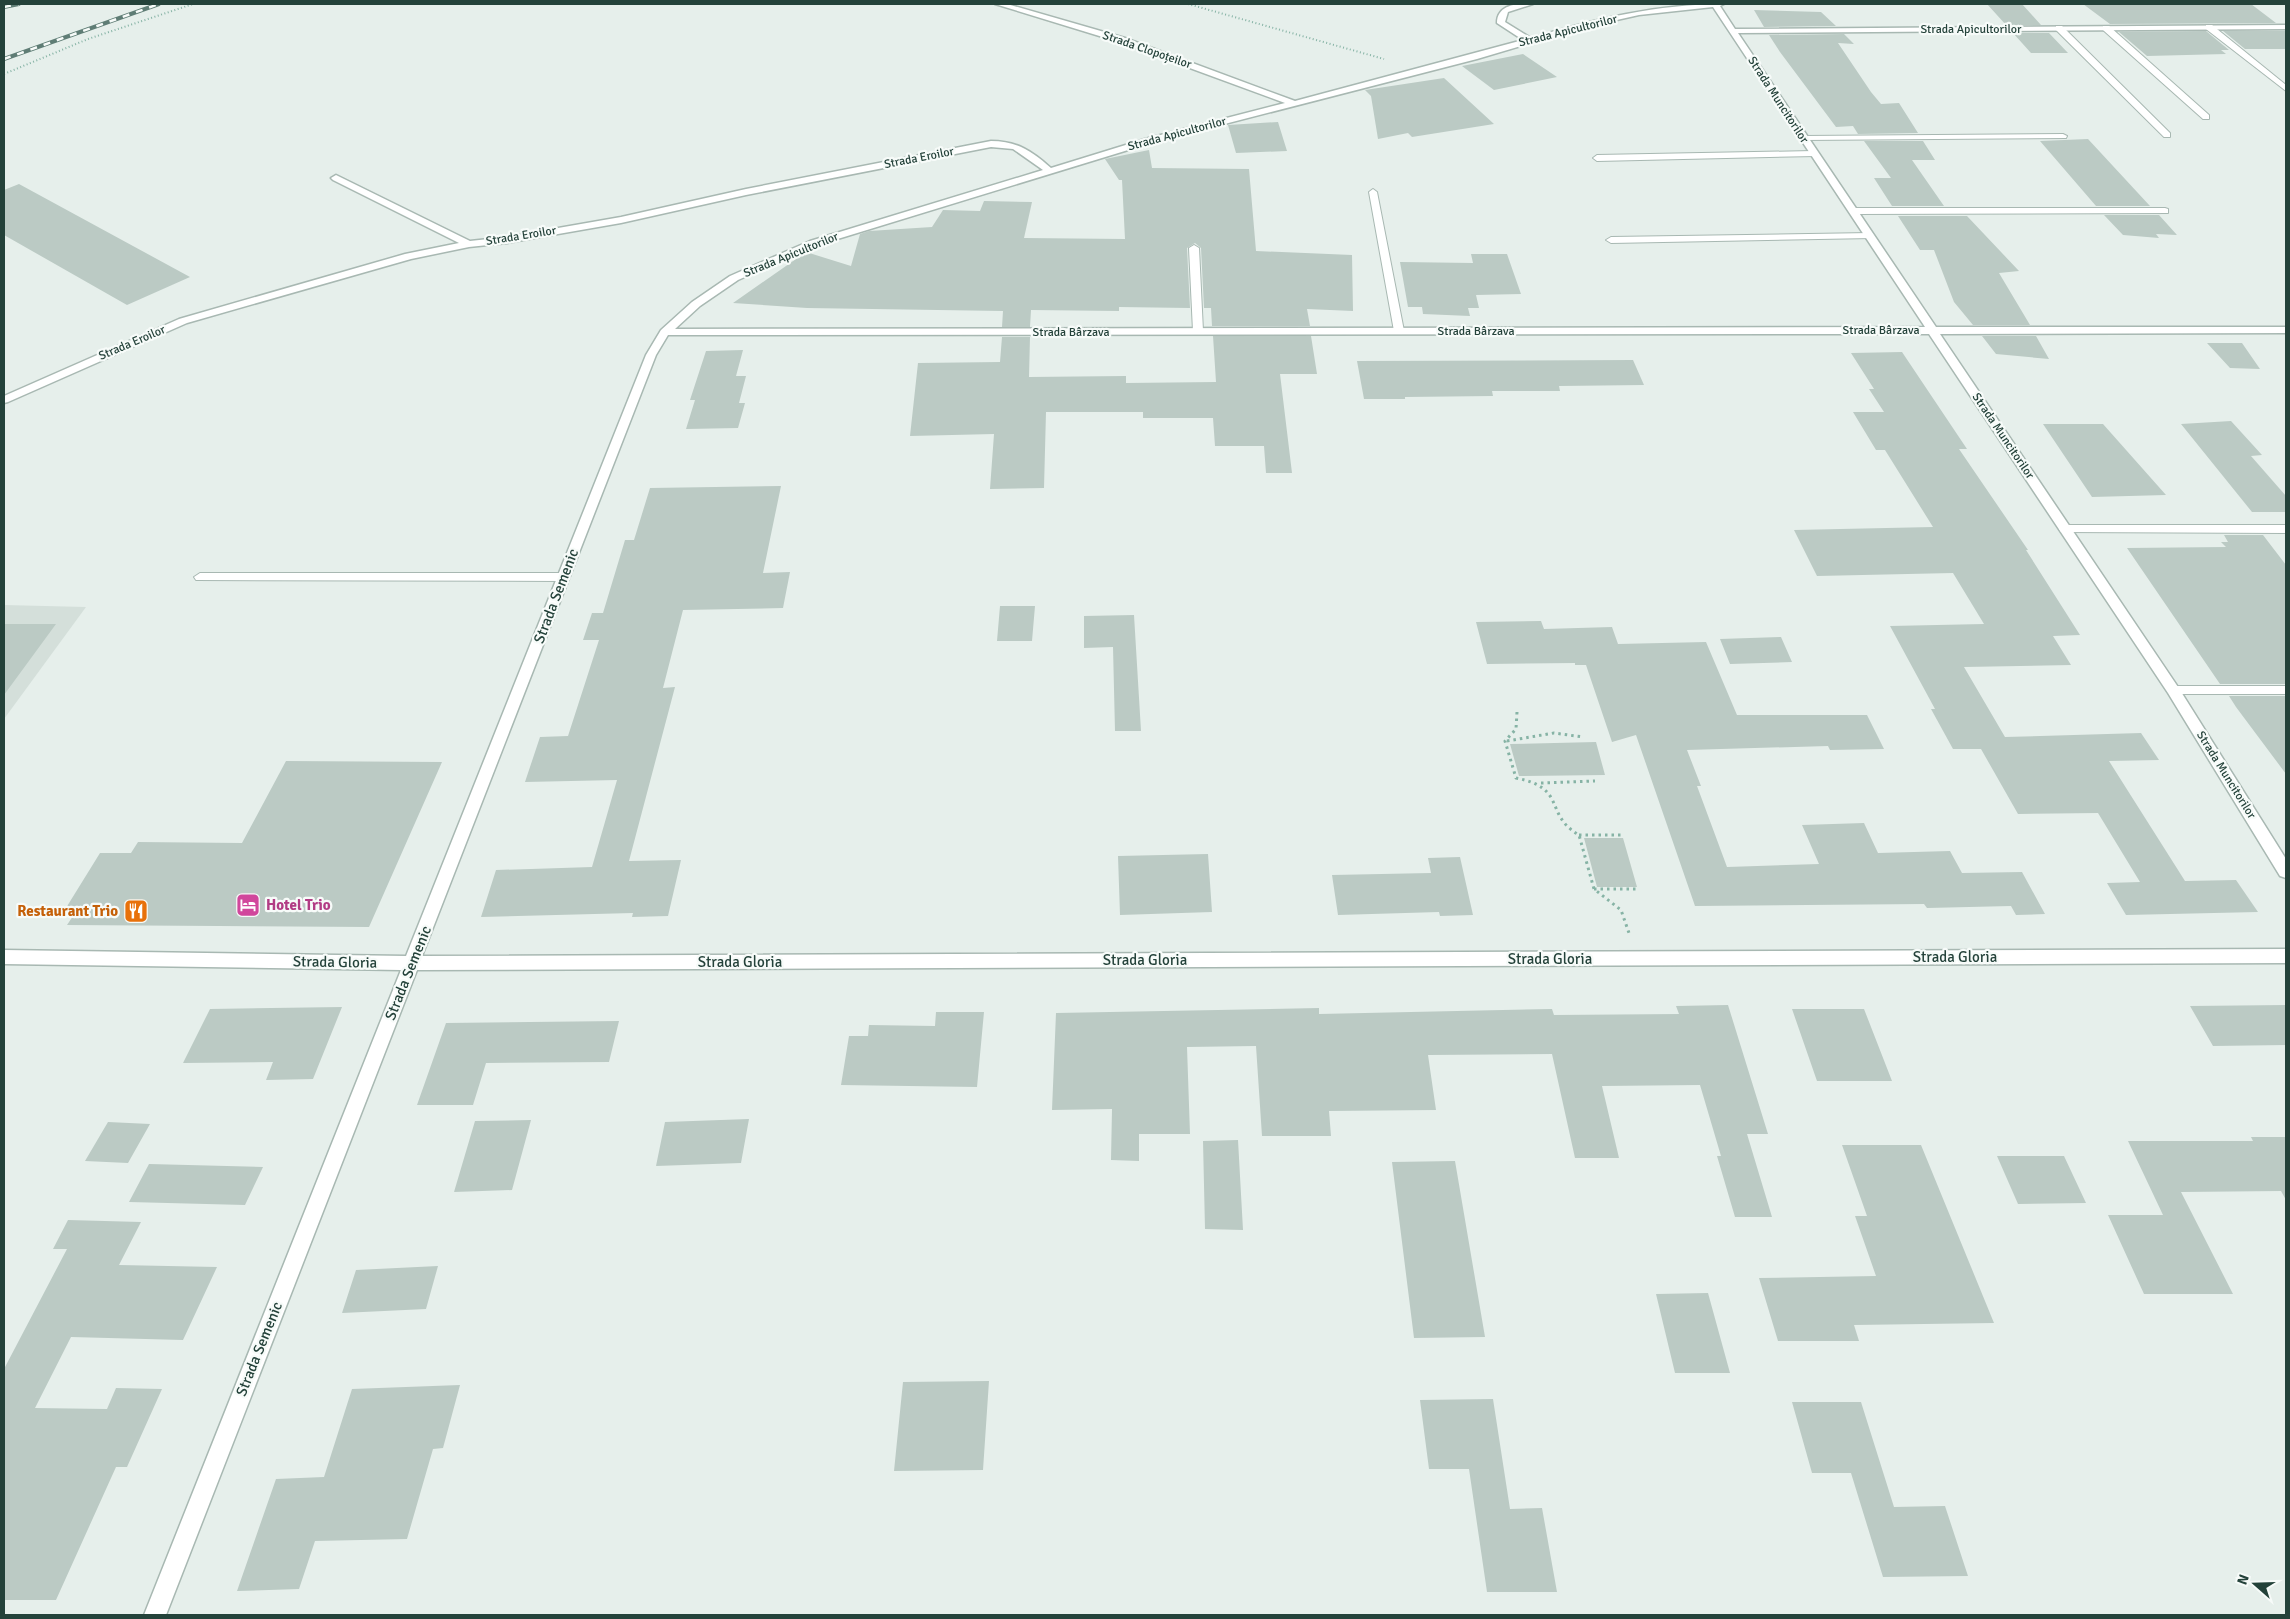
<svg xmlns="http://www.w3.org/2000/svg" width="2290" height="1619" viewBox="0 0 2290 1619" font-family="Signika,sans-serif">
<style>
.built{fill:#d4dfda}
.building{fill:#bbcac4}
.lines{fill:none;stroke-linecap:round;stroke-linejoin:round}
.service-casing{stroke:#a8b8b2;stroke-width:2}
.minor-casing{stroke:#a8b8b2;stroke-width:3}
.path-far1{stroke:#86b3a5;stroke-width:2;stroke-dasharray:1 2.5;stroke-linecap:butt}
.path{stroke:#86b3a5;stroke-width:3;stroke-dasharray:2.5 4;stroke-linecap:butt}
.service{fill:#fff;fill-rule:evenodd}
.minor{fill:#fff;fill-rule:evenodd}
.rail-casing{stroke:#5f7d75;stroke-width:4}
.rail{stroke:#f7fbf9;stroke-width:2.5;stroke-dasharray:7;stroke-linecap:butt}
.labels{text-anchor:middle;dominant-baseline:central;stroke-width:4.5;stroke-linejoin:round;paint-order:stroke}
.far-street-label{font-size:12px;fill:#24423a;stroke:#f7fbf9}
.street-label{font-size:15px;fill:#24423a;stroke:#f7fbf9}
.hotel-label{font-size:15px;font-weight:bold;fill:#b23c85;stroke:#f7fbf9;text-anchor:start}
.food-label{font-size:15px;font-weight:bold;fill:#c56008;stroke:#f7fbf9;text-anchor:end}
</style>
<rect width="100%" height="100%" fill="#e6efeb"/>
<path class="built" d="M4,605L86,607L4,719Z"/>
<path class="building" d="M1987,4H2022L2041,25H2006Z
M2083,4H2251L2276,23L2110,24Z
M1754,10L1821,12L1836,26L1764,27Z
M2206,31L2229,50H2221L2226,54L2147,56L2119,32Z
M2223,31H2286V49H2245Z
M2013,33H2049L2068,53H2031Z
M1844,34L1854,44L1838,43L1871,92L1881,104L1899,103L1918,133L1858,134L1853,126L1836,127L1780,52L1769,35Z
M1523,54L1557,77L1494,90L1462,66Z
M1444,78L1494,124L1412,137L1408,133L1378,139L1371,96L1365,90Z
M1278,122L1287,151L1236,153L1228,125Z
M2088,139L2150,206H2096L2040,141Z
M1864,141H1923L1935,160H1912L1944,206H1892L1874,178H1891Z
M1149,150L1152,168L1249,169L1256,251L1352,255L1353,311L1307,309L1310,326H1212L1211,308H1204L1201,248L1195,243L1187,248L1190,308L1119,307V311L1031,310L1030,327H1002L1003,311L807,308L733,303L806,252L851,266L860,234L869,231L932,227L943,210L980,211L984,201L1032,202L1024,238L1125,239L1122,180H1119L1105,159Z
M19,184L190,277L127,305L4,235V190Z
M2104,215H2159L2177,235L2156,234L2159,238L2123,235Z
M1898,216H1967L2019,271L1999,273L2030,325H1973L1954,302L1934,250H1920Z
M1471,254H1507L1521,294L1476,295L1479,308H1468L1470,316L1423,314L1422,307H1408L1400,262L1473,263Z
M1213,336H1311L1317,374H1280L1292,473H1266L1264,446H1215L1213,418H1143V412H1046L1044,488L990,489L994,434L910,436L918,363L1000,362L1002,337H1030L1029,377L1126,376V383L1216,382Z
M1982,336H2036L2049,359L1996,354Z
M2207,343H2242L2260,369L2230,368Z
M743,350L736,376H746L739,403H745L738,428L686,429L695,400H690L706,351Z
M1902,352L1967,449H1959L2028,550H2026L2080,635L2053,636L2071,665L1964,667L2005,737L2141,733L2159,760L2109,761L2185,881L2236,880L2258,912L2126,915L2107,883L2140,882L2098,813L2018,814L1981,749H1953L1931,709H1935L1890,626L1984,624L1953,573L1817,576L1794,530L1933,527L1885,450H1876L1853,412H1884L1869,389H1874L1851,353Z
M1633,360L1644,385L1559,386L1560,391H1492L1493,396L1405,397V399H1364L1357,361Z
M2231,421L2262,455L2251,456L2286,496V512H2252L2181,424Z
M2043,424H2103L2166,495L2092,497Z
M781,486L763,573L790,572L783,608L683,610L663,688L675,687L629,861L681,860L668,916L632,917L633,913L481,917L496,870L592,867L617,780L525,782L540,737L568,736L599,640H583L592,613H603L625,540H634L650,488Z
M2224,535H2263L2286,565V684H2220L2127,548L2226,547L2221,542H2228Z
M1000,606H1035L1032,641H997Z
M1134,615L1141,731H1115L1113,647L1084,648V616Z
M1541,621L1544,629L1612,627L1618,644L1706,642L1737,715H1867L1884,749L1830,750L1828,746L1687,750L1701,786H1697L1727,867L1819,864L1802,825L1864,823L1878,853L1950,851L1962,873L2022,872L2045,914L2016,915L2011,906L1927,908L1924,904L1695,906L1636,735L1612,742L1586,665H1575V663L1487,664L1476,622Z
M4,624H56L4,695Z
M1781,637L1792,662L1730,664L1720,639Z
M2229,696H2286V774L2236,707Z
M1596,742L1605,775L1519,776L1510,744Z
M286,761L442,762L369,927L67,925L73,916H61L100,853H131L138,842L242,843Z
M1584,838H1623L1637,887H1597Z
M1208,854L1212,912L1120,915L1118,856Z
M1460,857L1473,915L1440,916L1439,912L1338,915L1332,875L1431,873L1428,858Z
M1728,1005L1768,1134H1747L1772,1217H1735L1717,1156H1721L1700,1085L1602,1086L1619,1158H1575L1552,1054L1428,1055L1436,1110L1329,1111L1331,1136H1262L1256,1046L1187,1047L1190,1134H1139V1161L1111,1160L1112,1109L1052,1110L1056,1013L1319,1008V1014L1552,1009L1554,1015L1679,1014L1676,1006Z
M2286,1005V1045L2213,1046L2190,1006Z
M342,1007L313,1079L266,1080L273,1062L183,1063L210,1009Z
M1792,1009H1864L1892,1081H1817Z
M936,1012H984L977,1087L841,1085L849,1036H868L869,1025L935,1026Z
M619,1021L609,1062L486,1063L473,1105H417L446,1023Z
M749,1119L741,1163L656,1166L665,1122Z
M531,1120L512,1190L454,1192L475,1121Z
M108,1122L150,1124L128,1163L85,1161Z
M2251,1137H2286V1200L2281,1191L2181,1192L2233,1294H2144L2108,1215H2163L2128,1141H2253Z
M1238,1140L1243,1230L1205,1229L1203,1141Z
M1842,1145H1921L1994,1323L1854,1325L1859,1341H1778L1759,1278L1876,1276L1855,1216H1867Z
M1997,1156H2064L2086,1203L2018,1204Z
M1455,1161L1485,1337L1414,1338L1392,1162Z
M149,1164L263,1167L245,1205L129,1202Z
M68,1220L141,1222L119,1265L217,1267L183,1340L71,1337L35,1408L107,1409L116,1388L162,1389L127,1467H116L56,1600H4V1369L67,1249H53Z
M438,1266L426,1309L342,1313L356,1270Z
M1708,1293L1730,1373H1675L1656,1294Z
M989,1381L983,1470L894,1471L903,1382Z
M460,1385L443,1448L433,1449L407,1539L315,1541L299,1589L237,1591L276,1479L324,1477L352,1389Z
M1493,1399L1510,1509L1542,1508L1557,1592H1487L1469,1469H1429L1420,1400Z
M1792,1402H1861L1894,1507L1945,1506L1968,1576L1883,1577L1851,1473H1812Z"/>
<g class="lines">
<g class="service-casing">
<path id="service" d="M2206,25H2212L2286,85V91L2206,29Z
M2056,26H2062L2170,133V137H2164L2056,30Z
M2103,26H2109L2209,115V119H2203L2103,30Z
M2063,134L2067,136L2066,138L1803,140L1799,138L1803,136Z
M1813,151L1816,152V156L1597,161L1593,158L1597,155Z
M1373,189L1377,192L1404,331L1399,334L1394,331L1369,192Z
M2165,208L2168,209V213L1853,214L1849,211L1853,208Z
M1870,233L1873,234V238L1611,243L1606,240L1611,237Z
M1194,245L1199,248L1203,331L1198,334L1193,331L1189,248Z
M2065,525H2286V533L2061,532L2059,529Z
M200,573H563L569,577L563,581L196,580L194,577Z
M2173,686H2286V694H2173L2167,690Z"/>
</g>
<g class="minor-casing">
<path id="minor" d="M995,4H1007L1125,38L1295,101L1523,40L1497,23C1497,4 1519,3 1533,4L1508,12L1505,22L1531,38C1594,19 1658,4 1724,4L1720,6L1735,29L2286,25V29L1738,33L1936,327H2286V333L1940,334L2178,687L2286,859V878L2280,876L2168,693L1929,334L668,335L656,355L422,956L2286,949V963L417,970L166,1615H144L401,970L4,964V950L406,956L646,355L661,330L692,302L730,276L810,241L1043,170L1013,149L991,147L746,195L621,223L507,243L469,247L411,259L187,323L8,402L4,403V396L179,319L405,254L459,243L333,180L331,178L336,175L470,241L507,237L621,217L746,189L991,141C1017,141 1032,151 1051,168L1145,139L1285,103L1119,42ZM1713,7L1925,327L675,329L700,306L738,280L818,245L1151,143L1477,59L1581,28L1639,15Z"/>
</g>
<path class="path-far1" d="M1188,4L1384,59
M4,74L88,39L193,4"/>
<path class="path" d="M1517,712L1516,729L1505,741L1516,778C1568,788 1543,814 1579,835L1594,889L1621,910L1629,933
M1507,741L1554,733L1583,737
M1541,783L1595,781
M1579,835H1623
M1594,889H1637"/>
<use href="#service" class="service"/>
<use href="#minor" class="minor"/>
<g class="rail-casing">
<path id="rail" d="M4,7L19,4
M4,59L159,4"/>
</g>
<use href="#rail" class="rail"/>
</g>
<defs>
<g id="hotel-square" transform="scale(1.25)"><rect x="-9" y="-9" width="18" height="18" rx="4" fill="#d1479c" stroke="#f7fbf9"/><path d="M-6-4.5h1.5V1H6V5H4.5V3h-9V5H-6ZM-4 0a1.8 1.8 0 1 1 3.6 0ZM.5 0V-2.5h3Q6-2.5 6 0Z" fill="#fff"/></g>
<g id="restaurant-square" transform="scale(1.25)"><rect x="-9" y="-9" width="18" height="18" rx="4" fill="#e8710a" stroke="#f7fbf9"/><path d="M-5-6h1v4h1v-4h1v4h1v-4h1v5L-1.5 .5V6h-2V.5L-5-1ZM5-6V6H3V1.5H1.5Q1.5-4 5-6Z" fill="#fff"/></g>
</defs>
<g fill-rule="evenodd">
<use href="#hotel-square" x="248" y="905"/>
<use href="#restaurant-square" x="136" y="911"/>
</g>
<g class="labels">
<g class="far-street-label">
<text x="1971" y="29">Strada Apicultorilor</text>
<text transform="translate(1568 31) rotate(-14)">Strada Apicultorilor</text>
<text transform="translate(1147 50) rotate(19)">Strada Clopoțeilor</text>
<text transform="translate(1778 100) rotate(57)">Strada Muncitorilor</text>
<text transform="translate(1177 134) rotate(-15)">Strada Apicultorilor</text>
<text transform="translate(919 158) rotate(-11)">Strada Eroilor</text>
<text transform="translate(521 236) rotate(-9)">Strada Eroilor</text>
<text transform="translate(791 255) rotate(-22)">Strada Apicultorilor</text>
<text x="1881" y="330">Strada Bârzava</text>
<text x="1476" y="331">Strada Bârzava</text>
<text x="1071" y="332">Strada Bârzava</text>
<text transform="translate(132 343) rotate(-23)">Strada Eroilor</text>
<text transform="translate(2003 436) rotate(56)">Strada Muncitorilor</text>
<text transform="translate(2226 775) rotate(58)">Strada Muncitorilor</text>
</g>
<g class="street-label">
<text transform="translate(556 596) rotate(-69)">Strada Semenic</text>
<text x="1955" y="957">Strada Gloria</text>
<text x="1550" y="959">Strada Gloria</text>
<text x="1145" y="960">Strada Gloria</text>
<text transform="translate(335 962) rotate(1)">Strada Gloria</text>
<text x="740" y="962">Strada Gloria</text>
<text transform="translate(408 973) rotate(-68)">Strada Semenic</text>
<text transform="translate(259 1349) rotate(-68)">Strada Semenic</text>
</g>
<g class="hotel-label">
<text x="266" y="905">Hotel Trio</text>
</g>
<g class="food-label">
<text x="118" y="911">Restaurant Trio</text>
</g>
</g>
<rect width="2290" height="1619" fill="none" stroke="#24423a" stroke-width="10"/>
<g transform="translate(2255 1584) rotate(290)" stroke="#f7fbf9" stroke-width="4" paint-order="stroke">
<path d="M0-4L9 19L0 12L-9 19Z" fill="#24423a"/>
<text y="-8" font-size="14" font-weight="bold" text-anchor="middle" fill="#24423a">N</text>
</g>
</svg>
